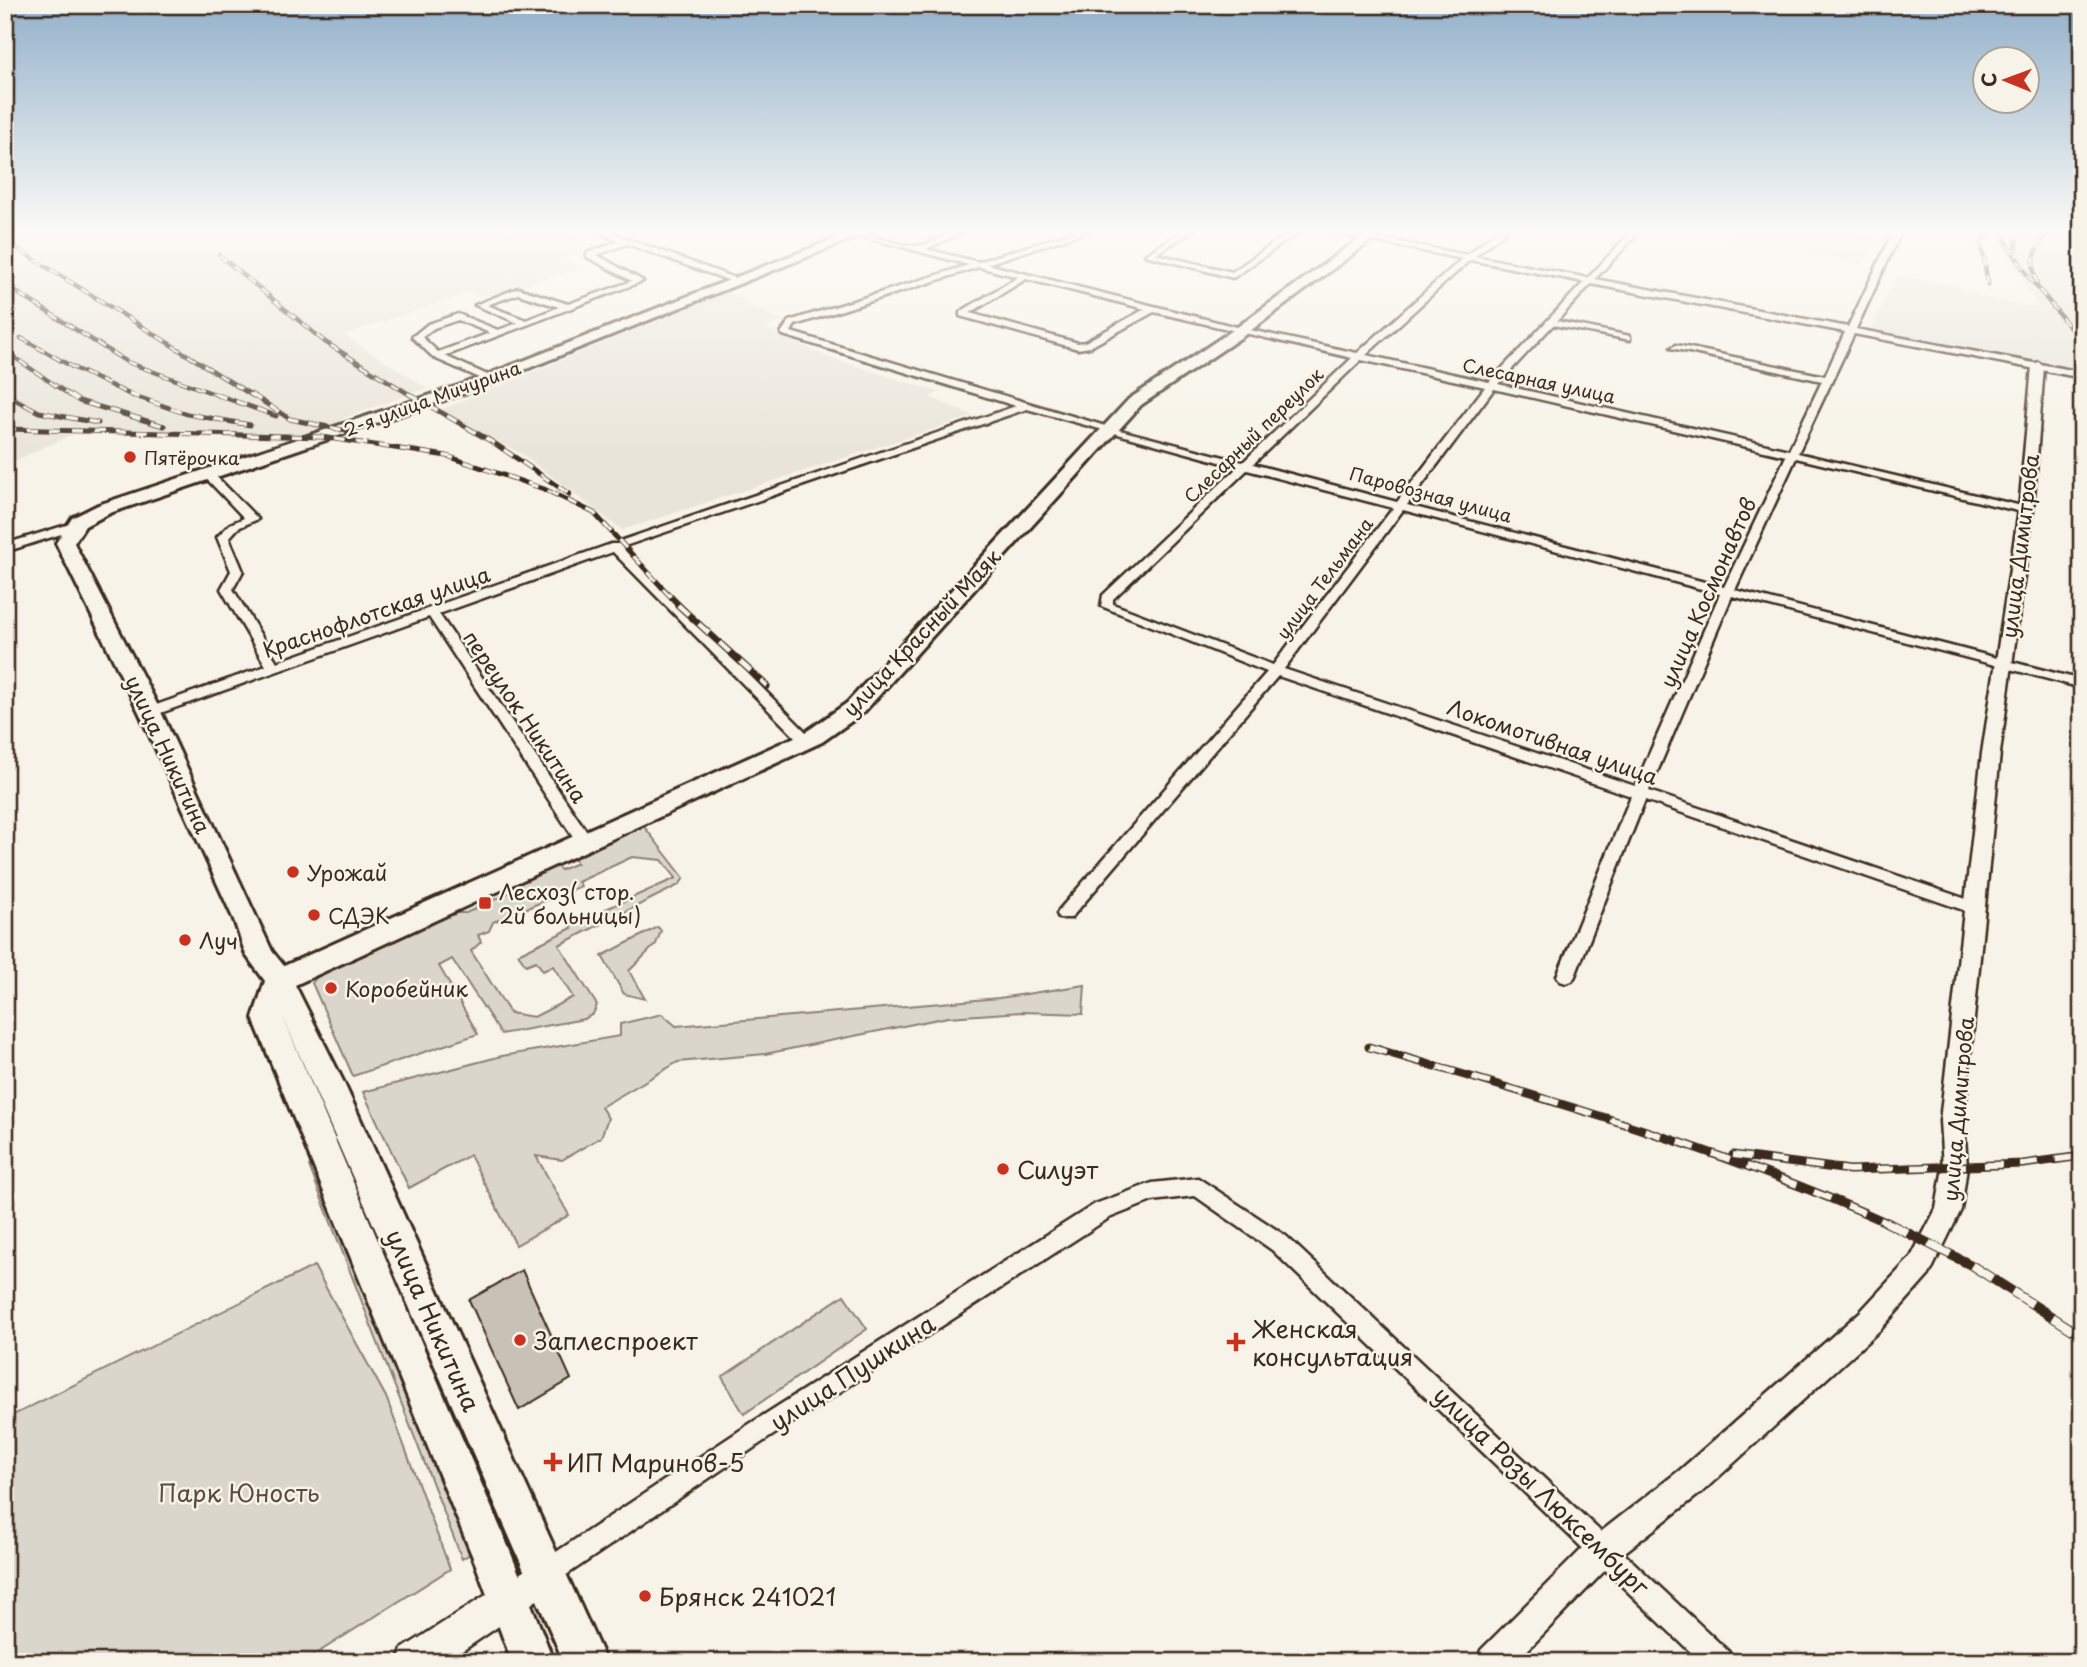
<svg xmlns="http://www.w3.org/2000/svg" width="2087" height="1667" viewBox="0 0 2087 1667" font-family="'Playpen Sans',sans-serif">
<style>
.built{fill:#e9e4d9}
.green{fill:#dbd6cb;stroke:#8b8074;stroke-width:2;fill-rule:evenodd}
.building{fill:#c8c1b6;stroke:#3b2a1e;stroke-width:2}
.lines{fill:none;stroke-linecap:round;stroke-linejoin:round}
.minor-casing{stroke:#3b2a1e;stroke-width:5}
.tertiary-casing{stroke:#3b2a1e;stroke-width:5}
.secondary-casing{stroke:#3b2a1e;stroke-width:5}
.primary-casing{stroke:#3b2a1e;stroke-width:6}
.minor{fill:#f7f3e8;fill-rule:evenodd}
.tertiary{fill:#f7f3e8;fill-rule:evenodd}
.secondary{fill:#f7f3e8;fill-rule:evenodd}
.primary{fill:#f7f3e8;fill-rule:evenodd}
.rail-far4-casing{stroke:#3b2a1e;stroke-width:4.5}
.rail-far3-casing{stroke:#3b2a1e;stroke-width:5}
.rail-far2-casing{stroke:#3b2a1e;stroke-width:7}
.rail-far1-casing{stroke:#3b2a1e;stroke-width:9}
.rail-casing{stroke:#3b2a1e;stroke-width:10}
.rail-far4{stroke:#f7f3e8;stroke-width:2.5;stroke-dasharray:9;stroke-linecap:butt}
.rail-far3{stroke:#f7f3e8;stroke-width:3.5;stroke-dasharray:11;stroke-linecap:butt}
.rail-far2{stroke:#f7f3e8;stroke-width:4.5;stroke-dasharray:14;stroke-linecap:butt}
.rail-far1{stroke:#f7f3e8;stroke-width:6;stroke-dasharray:18;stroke-linecap:butt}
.rail{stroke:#f7f3e8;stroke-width:8;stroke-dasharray:24;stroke-linecap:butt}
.poi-dot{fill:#c8321e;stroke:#f7f3e8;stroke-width:2.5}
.labels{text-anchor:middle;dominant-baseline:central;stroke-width:5;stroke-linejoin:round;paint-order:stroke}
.far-street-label{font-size:18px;fill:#3b2a1e;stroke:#f7f3e8}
.far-poi-label{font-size:18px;fill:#3b2a1e;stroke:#f7f3e8;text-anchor:start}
.street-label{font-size:21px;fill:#3b2a1e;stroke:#f7f3e8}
.poi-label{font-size:21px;fill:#3b2a1e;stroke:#f7f3e8;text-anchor:start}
.near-poi-label{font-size:24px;fill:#3b2a1e;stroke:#f7f3e8;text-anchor:start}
.near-street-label{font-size:24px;fill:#3b2a1e;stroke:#f7f3e8}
.near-park-label{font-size:24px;fill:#5b4c41;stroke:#f7f3e8}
</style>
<rect width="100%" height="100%" fill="#f7f3e8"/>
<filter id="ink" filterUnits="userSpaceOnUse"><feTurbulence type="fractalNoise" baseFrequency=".0143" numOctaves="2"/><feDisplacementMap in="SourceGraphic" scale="14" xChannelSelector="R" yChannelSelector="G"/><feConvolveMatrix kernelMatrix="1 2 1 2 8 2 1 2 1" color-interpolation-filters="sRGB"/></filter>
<g filter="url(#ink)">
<path class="built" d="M5,230H556L599,246L563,259L585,268L482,297L470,292L344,335L427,388L342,419L345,421L286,440L73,434L5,465Z
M1737,230H1837L1878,237L1863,265L1727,240Z
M1993,230H2080L2082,372L1870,333L1896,276L1959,286V290L2009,304L2038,306Z
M726,292L746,299L741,302L783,320L765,328L830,358L939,392L930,397L973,416L622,530L522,454L435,412Z"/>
<path class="green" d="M643,825L684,878L679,885L559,945L597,1005L593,1014L584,1019L501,1034L452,959L439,966L478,1034L353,1076L312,983L320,973L449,913H466L507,894L517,883L555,865L561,870L577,863L573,857ZM632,857L662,860L676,878L570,925L572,928L518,954L526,965L536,961L543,971L553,966L573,997L534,1017L510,1013L471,951L481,942L478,935L489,931L493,922L581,886L578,882Z
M658,927L661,931L656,944L629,971L645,999L624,994L602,956Z
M1085,985L1083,1014L1022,1012L948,1017L765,1054L678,1062L601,1107L608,1118L601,1137L562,1160L536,1156L569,1215L516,1245L470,1155L409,1188L363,1092L502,1056L620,1036V1024L662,1014L676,1026L999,998Z
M320,1160L476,1550L462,1559L309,1166Z
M314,1266L386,1397L450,1569L303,1662H5V1419Z
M844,1295L867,1329L744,1414L722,1377Z"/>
<path class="building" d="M522,1270L571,1379L519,1410L469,1300Z"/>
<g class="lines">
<g class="minor-casing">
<path id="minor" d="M592,230H604L743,281L736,283L627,244L597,255L643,281L445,356L492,377V381L489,382L434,358L412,337L428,324L458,314L498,330L518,323L475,305L518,288L568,304L632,281L587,257V253L619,241ZM518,294L559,307L526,320L487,305ZM458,320L490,333L438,352L422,337L434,328Z
M838,230C865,230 888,244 914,246C930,247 948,230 967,230L926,249L978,262L1080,230H1092L987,264L1241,328L1357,353L1462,259L1320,230H1336L1467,255L1498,230H1507L1475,256L1588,278L1633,230H1641L1595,279L1848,327L1894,230H1902L1856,329L2082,372V378L1854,334L1798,453L2026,507L2032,510L2026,513L1796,458L1735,590L2082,680V688L1732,596L1649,791L1981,904L1983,908L1981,912H1969L1645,800L1575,976L1572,981L1566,983L1560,981L1557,976L1631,796L1278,676L1071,918H1059L1057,914L1059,910L1267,672L1101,606L1103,595L1238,467L1027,409L622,547L812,738L814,741L812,744H802L613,552L439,614L591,838L593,842L591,846H579L429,617L155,715H145L143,712L145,709L266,666L221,589L231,571L217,537L230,524L244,518L204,476V472H212L258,519L238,528L229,538L243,571L233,589L277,662L611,544H618L620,541L1016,406L783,335L781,333L789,321L969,265ZM1470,260L1584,282L1489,382L1366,355ZM979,267L1018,277L960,312V316L1078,349L1090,347L1154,312L1352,358L1243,462L1112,428L791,332L795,325ZM1026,279L1145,309L1085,342L1078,343L970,313ZM1591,284L1845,332L1825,376L1676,345L1671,348L1822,381L1789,450L1498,384L1553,325L1630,340V336L1557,321ZM1361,360L1485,387L1397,502L1253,464ZM1494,389L1786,456L1724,587L1407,505ZM1247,470L1393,508L1273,665L1113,604V599ZM1403,510L1720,594L1635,786L1284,669Z
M1184,230H1194L1156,254L1232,272L1293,230H1302L1233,278L1145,255Z
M73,523L79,527L77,529L5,552V544Z
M1198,1178L1286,1236L1730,1653L1734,1662H1701L1272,1250L1195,1196L1152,1201L1109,1218L764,1441L556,1582L547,1586L538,1582L534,1573L538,1564L748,1425L1095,1204L1152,1183Z"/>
</g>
<g class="tertiary-casing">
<path id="tertiary" d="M2038,362L2044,366L2033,510L2000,753L1964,1121L1967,1167L1961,1210L1929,1275L1880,1330L1702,1492L1616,1559L1516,1662H1477L1481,1650L1594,1537L1680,1470L1860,1312L1911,1257L1936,1209L1943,1167L1940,1121L1982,753L2019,510L2032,366Z"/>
</g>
<g class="secondary-casing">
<path id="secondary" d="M547,1556L559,1561L564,1573L559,1585L446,1662H397L402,1649Z"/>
</g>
<g class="primary-casing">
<path id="primary" d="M857,230H874L474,390L110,513L85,526L74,543L161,712L272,951L284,966L806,732L847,703L1129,399L1236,328L1371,230H1385L1246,334L1141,405L863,713L822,742L295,985L343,1081L606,1662H564L282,1015L510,1551L554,1662H512L476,1565L253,1018L265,981L246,955L234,920L139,712L56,543L72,518L98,505L464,384Z"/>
</g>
<use href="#minor" class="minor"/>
<use href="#tertiary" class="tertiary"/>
<use href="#secondary" class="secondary"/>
<use href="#primary" class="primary"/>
<g class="rail-far4-casing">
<path id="rail-far4" d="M1999,230L2028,276L2082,342
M5,241L253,396
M219,255L325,342L412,396
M2017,257L2016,237L2020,230
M2037,283C2028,261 2036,247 2051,230
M1988,284L1981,241L1992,230
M5,285L127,362L220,396
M21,338L76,369L133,396
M5,351L71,396
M5,394L8,396"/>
</g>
<g class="rail-far3-casing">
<path id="rail-far3" d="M5,394L39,412L98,423
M68,394L79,401L164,426
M129,394L187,414L250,425
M215,394L276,416
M251,394L290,419L352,432
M409,394L494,443L569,494
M5,429L322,437L447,456L544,489L594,513L680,607"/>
</g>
<g class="rail-far2-casing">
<path id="rail-far2" d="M678,605L767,686"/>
</g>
<g class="rail-far1-casing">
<path id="rail-far1" d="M1369,1047C1544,1098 1723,1149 1890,1224
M1733,1155L1850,1170L2023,1164L2082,1156"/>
</g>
<g class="rail-casing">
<path id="rail" d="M1886,1222L1971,1265L2082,1336"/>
</g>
<use href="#rail-far4" class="rail-far4"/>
<use href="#rail-far3" class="rail-far3"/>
<use href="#rail-far2" class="rail-far2"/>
<use href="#rail-far1" class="rail-far1"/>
<use href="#rail" class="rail"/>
</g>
</g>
<linearGradient id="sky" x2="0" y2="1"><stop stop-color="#93b1cb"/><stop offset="0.5" stop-color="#fbfaf5"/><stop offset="1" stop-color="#fbfaf5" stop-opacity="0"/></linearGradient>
<rect width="2087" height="463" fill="url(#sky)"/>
<g class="poi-dot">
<circle cx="130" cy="457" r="7"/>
<circle cx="293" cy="872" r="7"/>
<rect x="478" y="896" width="14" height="14" rx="3.5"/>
<circle cx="314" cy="915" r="7"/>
<circle cx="185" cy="940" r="7"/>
<circle cx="331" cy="988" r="7"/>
<circle cx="1003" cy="1169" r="7"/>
<circle cx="520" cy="1340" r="7"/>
<path d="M1232.5 1331.5h7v7h7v7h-7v7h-7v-7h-7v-7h7z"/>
<path d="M549.5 1451.5h7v7h7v7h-7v7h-7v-7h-7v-7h7z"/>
<circle cx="645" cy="1596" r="7"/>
</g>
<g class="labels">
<g class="far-street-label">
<text transform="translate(1539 380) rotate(12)">Слесарная улица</text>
<text transform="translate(432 398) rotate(-20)">2-я улица Мичурина</text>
<text transform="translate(1253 435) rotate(-44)">Слесарный переулок</text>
<text transform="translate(1431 494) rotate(15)">Паровозная улица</text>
<text transform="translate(1324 578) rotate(-53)">улица Тельмана</text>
</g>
<g class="far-poi-label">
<text x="144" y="457">Пятёрочка</text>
</g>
<g class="street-label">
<text transform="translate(2019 546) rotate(-83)">улица Димитрова</text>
<text transform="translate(1707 592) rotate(-66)">улица Космонавтов</text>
<text transform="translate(376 611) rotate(-19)">Краснофлотская улица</text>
<text transform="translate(921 632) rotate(-47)">улица Красный Маяк</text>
<text transform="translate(526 716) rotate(56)">переулок Никитина</text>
<text transform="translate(1553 741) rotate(19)">Локомотивная улица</text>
<text transform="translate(169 754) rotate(65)">улица Никитина</text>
<text transform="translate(1957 1109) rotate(-85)">улица Димитрова</text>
</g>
<g class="poi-label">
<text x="307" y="872">Урожай</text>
<text x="499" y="891">Лесхоз( стор.<tspan x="499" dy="24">2й больницы)</tspan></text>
<text x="328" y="915">СДЭК</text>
<text x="199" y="940">Луч</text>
<text x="345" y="988">Коробейник</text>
</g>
<g class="near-poi-label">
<text x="1017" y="1169">Силуэт</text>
<text x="1252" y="1328">Женская<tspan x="1252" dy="28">консультация</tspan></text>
<text x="534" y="1340">Заплеспроект</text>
<text x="567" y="1462">ИП Маринов-5</text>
<text x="659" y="1596">Брянск 241021</text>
</g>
<g class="near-street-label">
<text transform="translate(434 1320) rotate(66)">улица Никитина</text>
<text transform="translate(852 1372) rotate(-33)">улица Пушкина</text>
<text transform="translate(1542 1490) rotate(44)">улица Розы Люксембург</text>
</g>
<g class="near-park-label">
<text x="239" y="1492">Парк Юность</text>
</g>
</g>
<rect width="2087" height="1667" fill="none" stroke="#f7f3e8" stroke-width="28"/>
<rect x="14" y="14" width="2059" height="1639" fill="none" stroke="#3b2a1e" stroke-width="2.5" filter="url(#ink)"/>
<g transform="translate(2006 80) rotate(271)"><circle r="33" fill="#f7f3e8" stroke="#aca397" stroke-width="2"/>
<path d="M0-5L12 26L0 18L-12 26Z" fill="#c8321e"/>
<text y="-10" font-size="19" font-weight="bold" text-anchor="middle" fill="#3b2a1e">С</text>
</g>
</svg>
